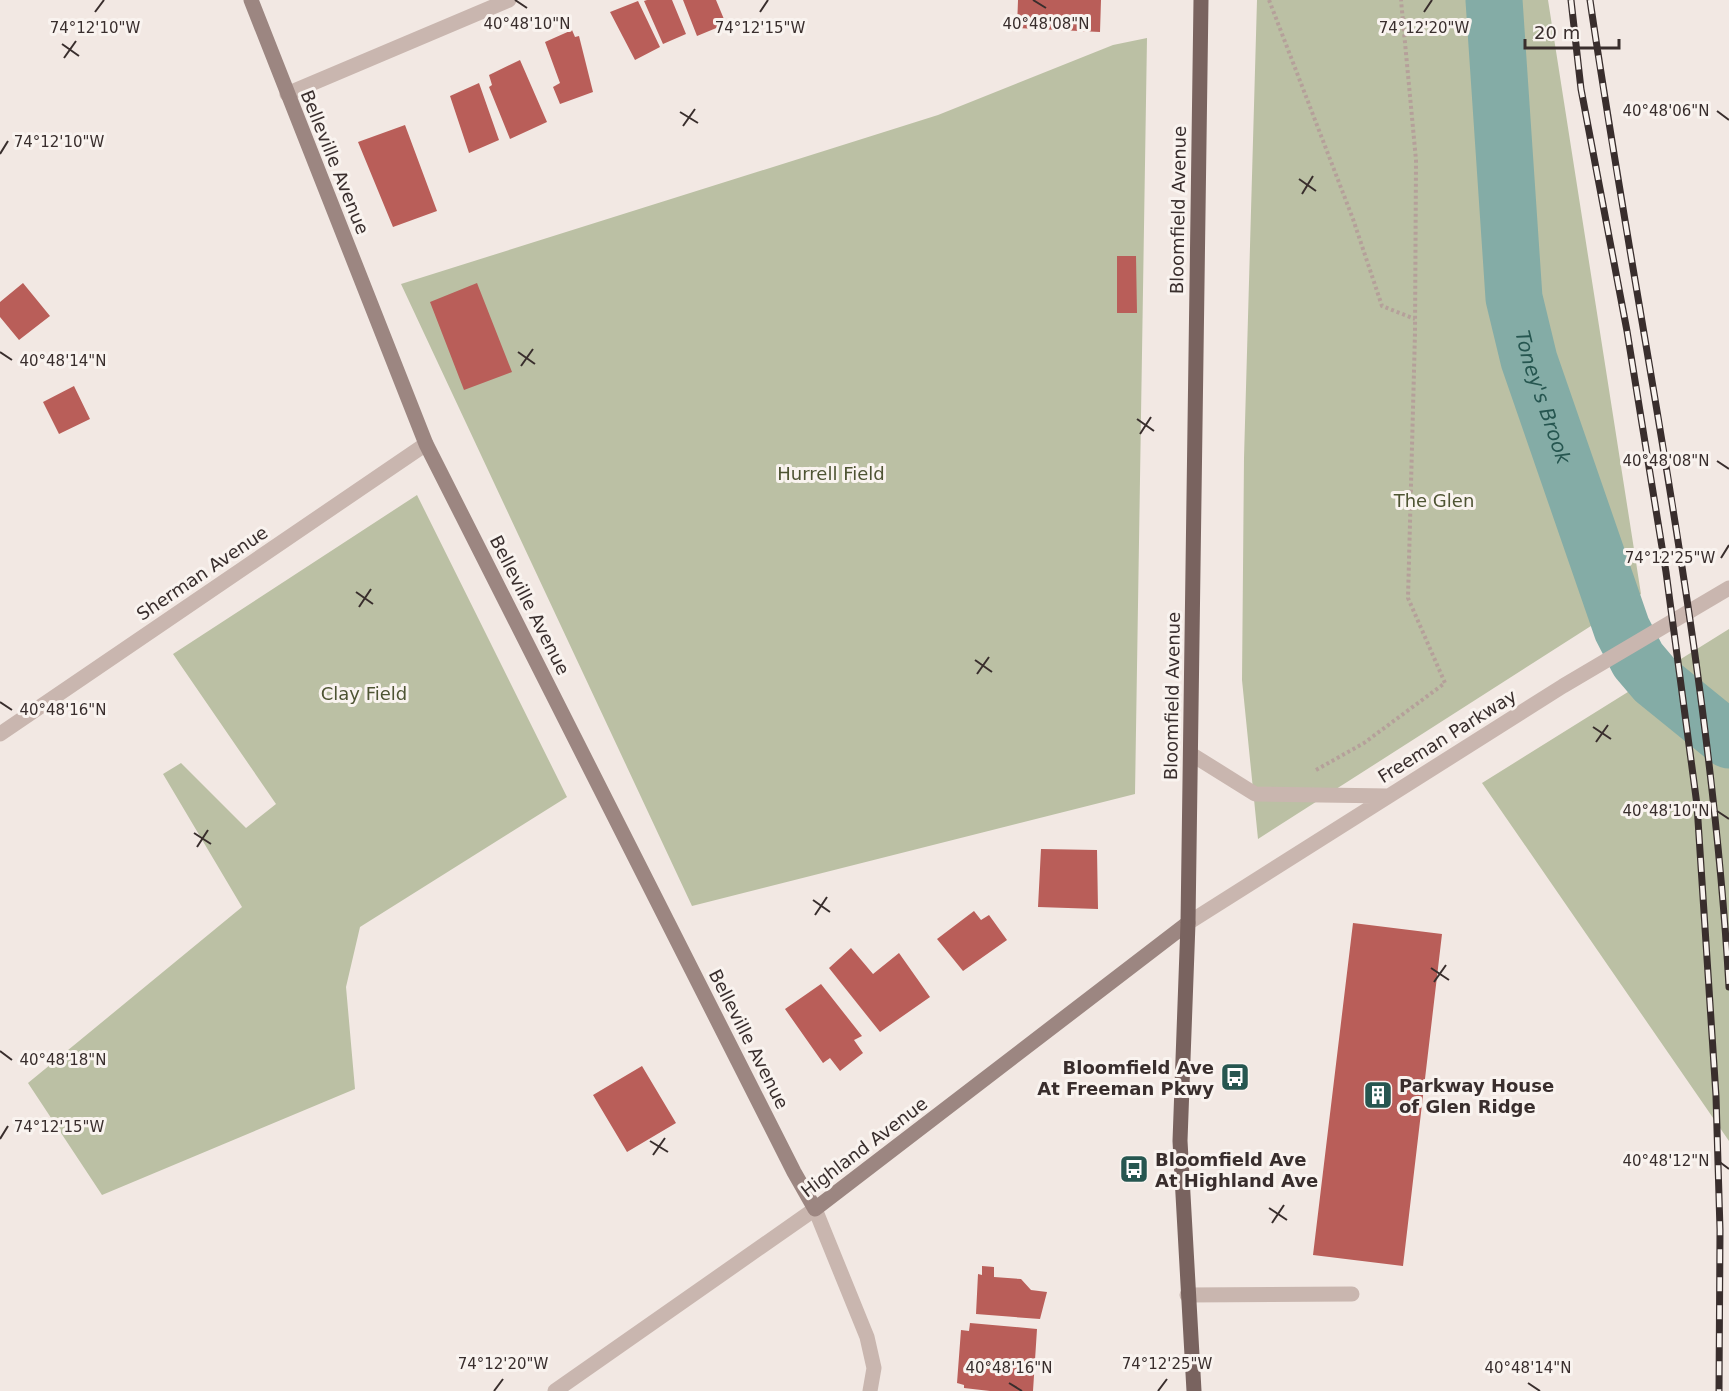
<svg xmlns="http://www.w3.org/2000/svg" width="1729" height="1391" viewBox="0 0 1729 1391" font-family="'DejaVu Sans',sans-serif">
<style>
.green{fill:#bbc0a4}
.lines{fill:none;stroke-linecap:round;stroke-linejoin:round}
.river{stroke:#84aca6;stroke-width:57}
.building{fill:#b95e59}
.path{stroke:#b5a09a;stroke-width:4;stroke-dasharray:3 3;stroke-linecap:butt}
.service{stroke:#c9b6af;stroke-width:15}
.minor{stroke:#c9b6af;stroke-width:15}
.tertiary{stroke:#c9b6af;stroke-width:15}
.secondary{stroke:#9c8681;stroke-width:15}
.primary{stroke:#79635f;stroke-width:15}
.rail-casing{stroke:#392e2d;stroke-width:7}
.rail{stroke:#f9f3ef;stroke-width:4.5;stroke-dasharray:14;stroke-linecap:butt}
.ticks{fill:none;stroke:#392e2d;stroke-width:2}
.labels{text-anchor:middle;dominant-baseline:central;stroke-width:6;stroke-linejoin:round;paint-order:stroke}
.street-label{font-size:18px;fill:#392e2d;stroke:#f9f3ef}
.park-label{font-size:18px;fill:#4e5433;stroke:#f9f3ef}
.poi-label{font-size:18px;font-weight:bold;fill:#392e2d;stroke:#f9f3ef;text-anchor:start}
.water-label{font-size:20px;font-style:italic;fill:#265650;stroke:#f9f3ef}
.ticks-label{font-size:15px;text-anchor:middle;fill:#392e2d;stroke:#f9f3ef;stroke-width:6;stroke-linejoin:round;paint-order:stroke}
</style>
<rect width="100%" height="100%" fill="#f2e8e3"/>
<path class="green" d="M1257,0H1548L1641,594L1258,839L1242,680L1244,458Z
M1147,38L1135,794L692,906L401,284L938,115L1113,45Z
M417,495L567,797L360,927L346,987L355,1089L102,1195L28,1083L242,907L163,774L181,763L246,828L276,804L173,654Z
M1729,629V1141L1482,783Z"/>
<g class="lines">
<path class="river" id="s1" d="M1494,0L1514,298L1529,360L1622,629L1638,660L1655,680L1729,740"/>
</g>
<path class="building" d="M647,0H672L686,34L663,44L644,1Z
M683,0H716L726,24L697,36Z
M1018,0H1101L1100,32L1017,28Z
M638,1L660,47L635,60L610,12Z
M572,30L575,37L579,36L593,92L560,104L553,87L560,83L545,42Z
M520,60L547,122L510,139L489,87L492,85L489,75Z
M479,83L499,140L469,153L450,96Z
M405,125L437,211L393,227L358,142Z
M1117,256H1136L1137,313H1117Z
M23,283L50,316L19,340L0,317V302Z
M477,283L512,372L464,390L430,302Z
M74,386L90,419L59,434L43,402Z
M1041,849L1097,850L1098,909L1038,907Z
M974,911L981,920L989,915L1007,940L963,971L937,939Z
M1353,923L1442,934L1403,1266L1313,1255Z
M851,948L873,974L899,953L930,997L880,1032L829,968Z
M821,984L862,1036L854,1040L863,1053L840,1071L830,1058L823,1063L785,1009Z
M642,1066L676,1123L627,1152L593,1095Z
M982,1266L994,1267V1277L1021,1279L1031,1290L1047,1292L1040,1319L976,1314L978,1274L982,1275Z
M970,1323L1037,1329L1033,1391H990L964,1388V1385L957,1383L961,1330L969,1331Z"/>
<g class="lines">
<path class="path" d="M1269,0L1353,219L1382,306L1415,319
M1316,770L1364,743L1445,683L1408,598L1415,333L1416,160L1401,0"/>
<path class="service" d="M1187,1295L1352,1294"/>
<path class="minor" d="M287,94L509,0
M0,734L426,444
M1191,754L1255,794L1389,796
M1188,923L1563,686L1729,588
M555,1391L815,1209"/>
<path class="tertiary" d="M815,1209L867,1337L874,1368L870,1391"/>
<path class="secondary" d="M251,0L426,444L794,1172L815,1209L1188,923"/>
<path class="primary" d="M1194,1391L1180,1141L1188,923L1201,0"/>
<g class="rail-casing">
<path id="rail" d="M1571,0L1581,89L1627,331L1666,572L1697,805L1716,1096L1720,1230L1719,1391
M1590,0C1638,329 1710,654 1729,987"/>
</g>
<use href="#rail" class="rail"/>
</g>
<path class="ticks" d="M515,0L527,8M1033,0L1046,8M95,12L104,0M760,12L768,0M1424,12L1432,0M62,44L79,56M64,58L76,41M1717,111L1729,120M680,112L698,123M683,126L695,109M0,154L8,141M1299,179L1316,191M1302,194L1313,176M0,352L12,360M518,352L535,364M521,366L533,349M1137,419L1154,431M1140,434L1151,417M1717,461L1729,469M1721,558L1729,545M356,592L373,604M359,607L371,589M975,660L992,672M977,674L989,657M0,702L12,710M1593,727L1611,739M1596,742L1608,725M1717,811L1729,819M194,833L211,844M197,847L208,830M813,900L830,912M815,915L827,897M1431,968L1449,980M1434,982L1446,965M0,1051L12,1060M0,1139L8,1126M650,1141L668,1152M653,1155L665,1138M1717,1160L1729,1169M1269,1208L1287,1220M1272,1223L1284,1205M1009,1383L1022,1391M1528,1383L1540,1391M494,1391L503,1379M1158,1391L1167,1379"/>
<defs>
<g id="bus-square" transform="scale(1.5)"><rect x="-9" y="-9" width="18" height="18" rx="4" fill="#265650" stroke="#f9f3ef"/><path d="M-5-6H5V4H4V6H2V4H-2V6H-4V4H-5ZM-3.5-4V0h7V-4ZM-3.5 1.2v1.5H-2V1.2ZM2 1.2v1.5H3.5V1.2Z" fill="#fff"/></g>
<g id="building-square" transform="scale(1.5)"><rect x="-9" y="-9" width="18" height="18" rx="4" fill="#265650" stroke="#f9f3ef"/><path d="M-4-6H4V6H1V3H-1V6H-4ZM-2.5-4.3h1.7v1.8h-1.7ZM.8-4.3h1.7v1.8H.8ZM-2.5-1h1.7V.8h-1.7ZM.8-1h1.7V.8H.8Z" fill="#fff"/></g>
</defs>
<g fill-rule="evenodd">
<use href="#bus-square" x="1235" y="1077"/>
<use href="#building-square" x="1378" y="1095"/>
<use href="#bus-square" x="1134" y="1169"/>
</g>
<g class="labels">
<g class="street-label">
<text transform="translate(335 162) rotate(68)">Belleville Avenue</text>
<text transform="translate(1178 210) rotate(-89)">Bloomfield Avenue</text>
<text transform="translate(202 573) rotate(-34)">Sherman Avenue</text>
<text transform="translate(530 605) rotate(63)">Belleville Avenue</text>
<text transform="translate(1172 696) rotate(-89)">Bloomfield Avenue</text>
<text transform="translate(1447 736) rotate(-32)">Freeman Parkway</text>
<text transform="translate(749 1039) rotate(63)">Belleville Avenue</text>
<text transform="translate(864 1147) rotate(-37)">Highland Avenue</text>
</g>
<g class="park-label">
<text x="831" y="473">Hurrell Field</text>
<text x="1434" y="500">The Glen</text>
<text x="364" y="693">Clay Field</text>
</g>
<g class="poi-label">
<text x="1214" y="1067" text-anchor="end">Bloomfield Ave<tspan x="1214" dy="21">At Freeman Pkwy</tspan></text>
<text x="1399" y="1085">Parkway House<tspan x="1399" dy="21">of Glen Ridge</tspan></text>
<text x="1155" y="1159">Bloomfield Ave<tspan x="1155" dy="21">At Highland Ave</tspan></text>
</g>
<g class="water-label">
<text stroke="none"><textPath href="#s1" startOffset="402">Toney's Brook</textPath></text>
</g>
</g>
<g class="ticks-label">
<text x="527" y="29">40°48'10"N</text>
<text x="1046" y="29">40°48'08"N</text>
<text x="95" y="33">74°12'10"W</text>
<text x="760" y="33">74°12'15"W</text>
<text x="1424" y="33">74°12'20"W</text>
<text x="1666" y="116">40°48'06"N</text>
<text x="59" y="147">74°12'10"W</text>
<text x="63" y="366">40°48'14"N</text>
<text x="1666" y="466">40°48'08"N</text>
<text x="1670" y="563">74°12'25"W</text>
<text x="63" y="715">40°48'16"N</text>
<text x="1666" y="816">40°48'10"N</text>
<text x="63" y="1065">40°48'18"N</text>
<text x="59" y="1132">74°12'15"W</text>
<text x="1666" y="1166">40°48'12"N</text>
<text x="503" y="1369">74°12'20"W</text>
<text x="1167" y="1369">74°12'25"W</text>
<text x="1009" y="1373">40°48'16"N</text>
<text x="1528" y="1373">40°48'14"N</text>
</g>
<path d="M1525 39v9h94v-9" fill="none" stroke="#392e2d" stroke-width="3"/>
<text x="1534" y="39" font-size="18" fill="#392e2d" stroke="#f9f3ef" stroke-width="4.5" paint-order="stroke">20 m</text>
</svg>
